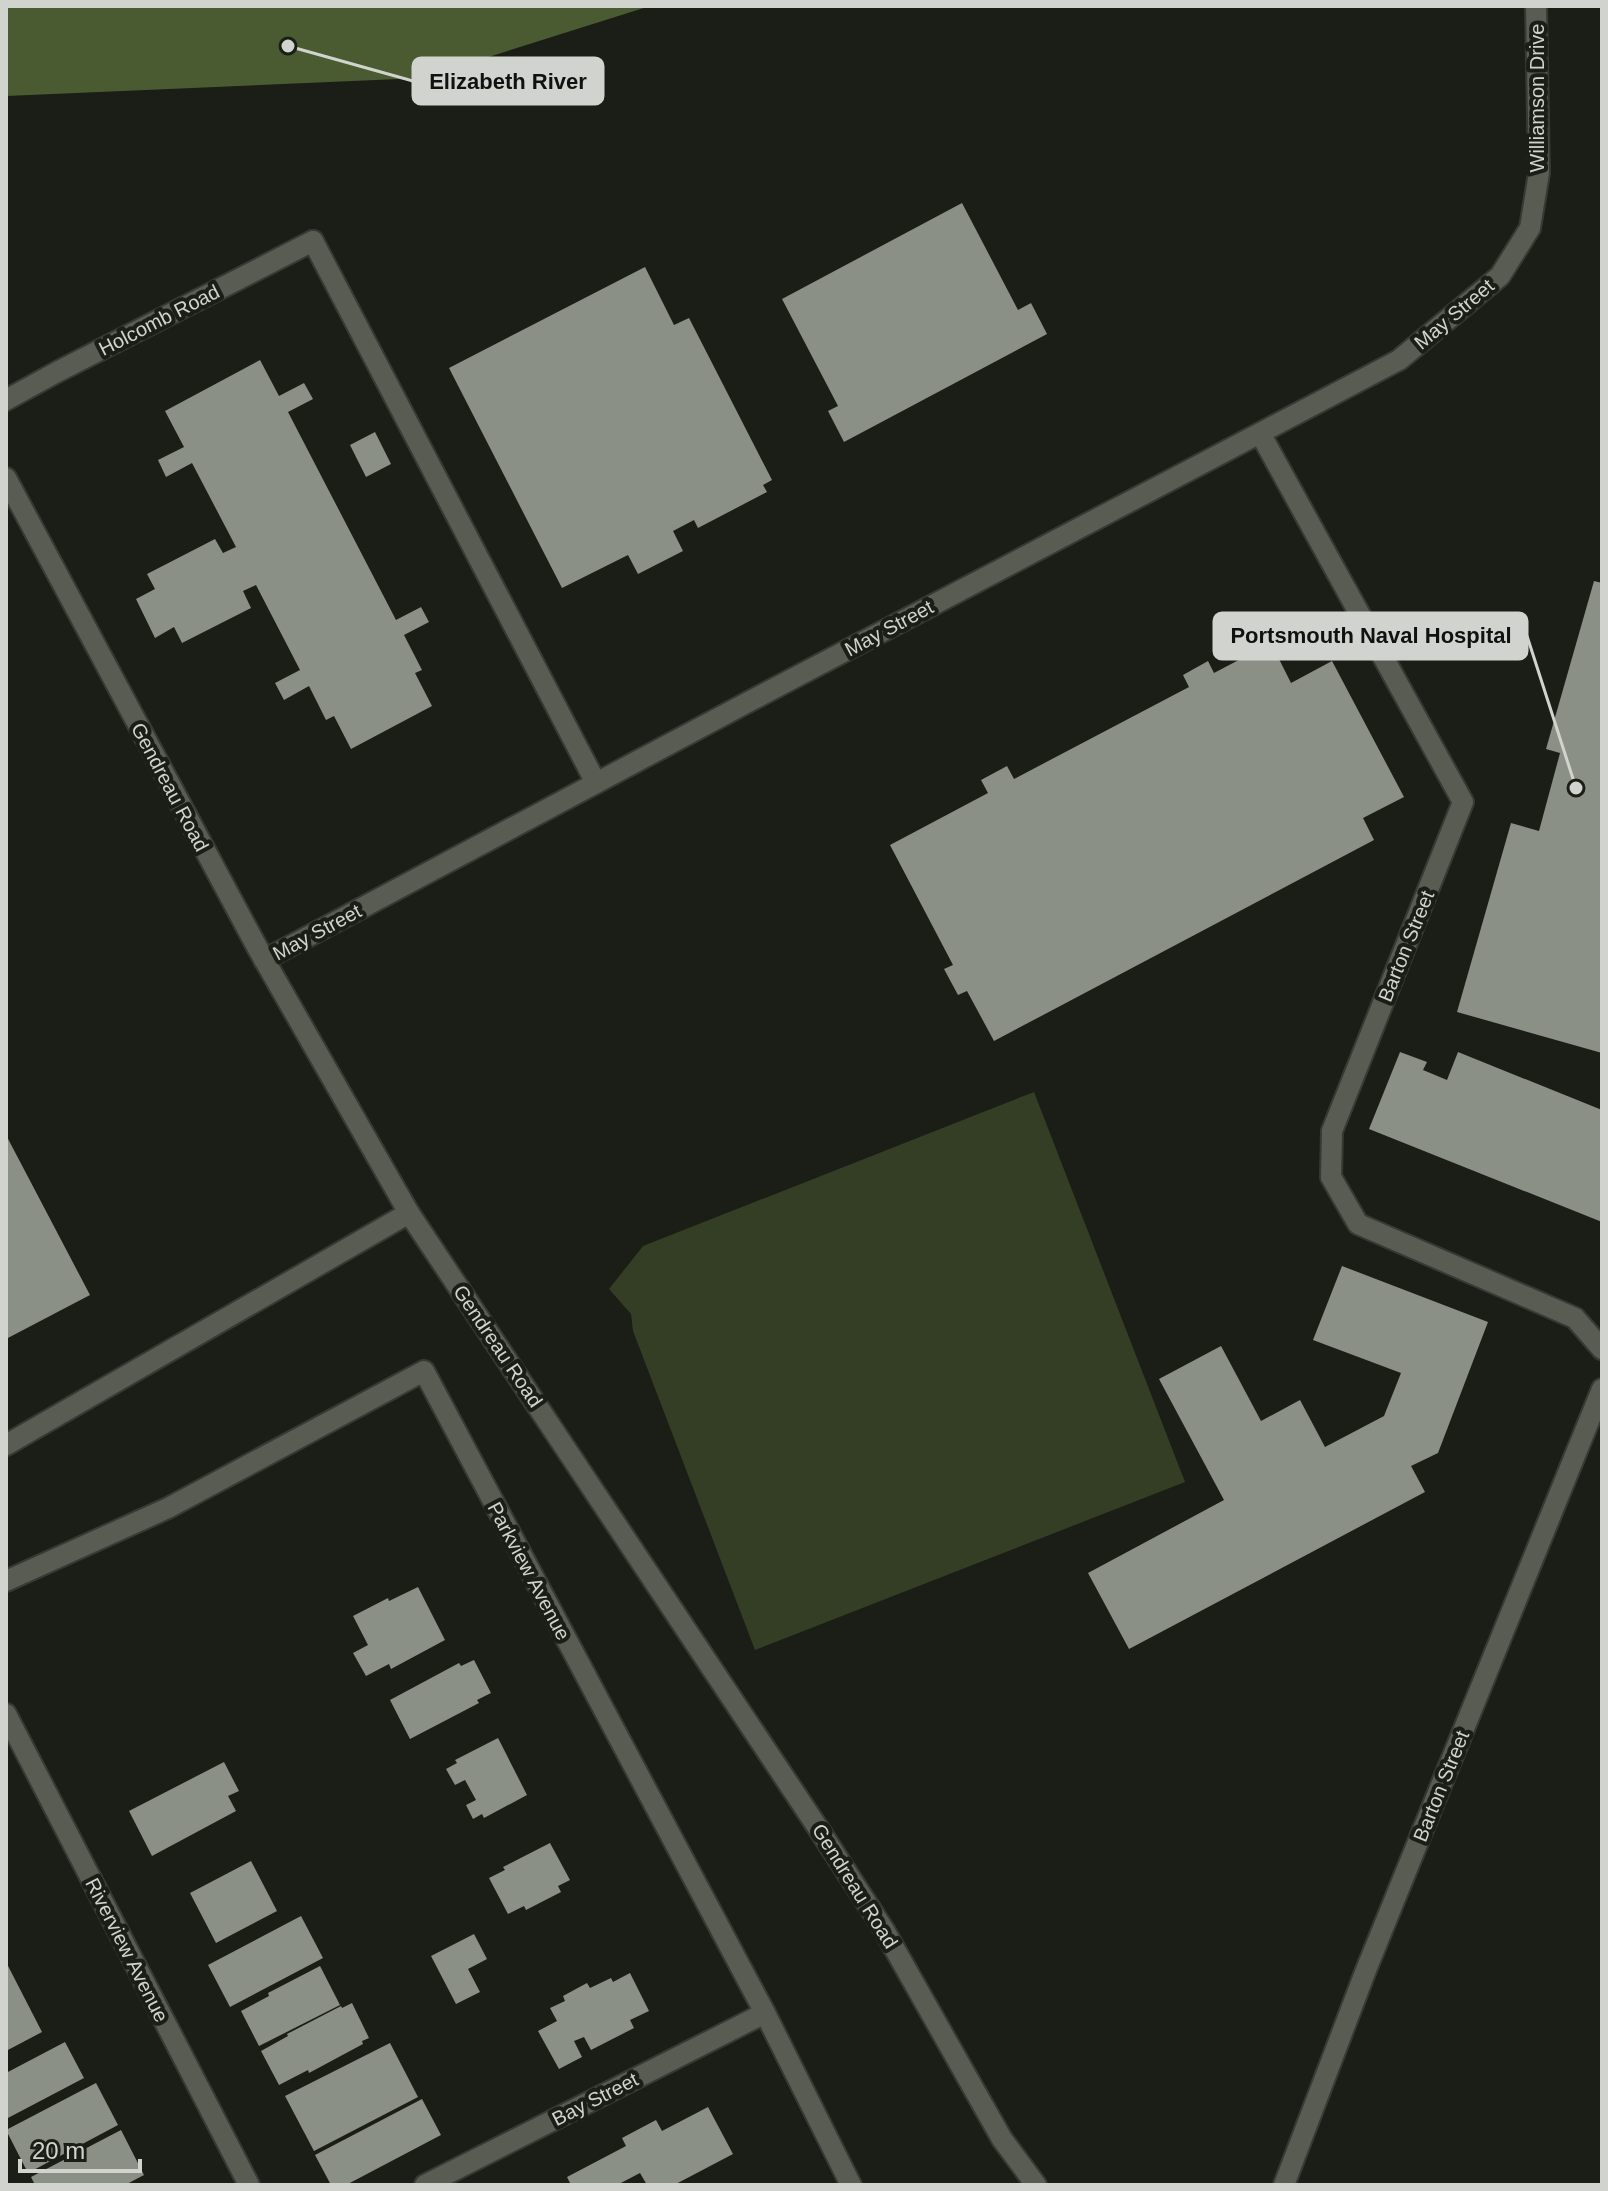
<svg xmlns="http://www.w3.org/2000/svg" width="1608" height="2191" viewBox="0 0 1608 2191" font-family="Helvetica,sans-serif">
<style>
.green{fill:#343e24}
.water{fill:#4a5b32}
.pier{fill:#1b1e17}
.building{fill:#8b9086}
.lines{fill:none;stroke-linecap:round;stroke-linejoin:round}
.lane-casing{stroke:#373934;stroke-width:24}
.street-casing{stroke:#373934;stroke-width:24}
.lane{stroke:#585c53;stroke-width:20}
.street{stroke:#585c53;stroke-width:20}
.labels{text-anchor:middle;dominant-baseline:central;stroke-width:8;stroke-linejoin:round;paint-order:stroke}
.street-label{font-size:20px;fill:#d1d3ce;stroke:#1b1e17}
.leader{fill:none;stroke:#d1d3ce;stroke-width:3}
.callout-dot{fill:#d1d3ce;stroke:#1b1e17;stroke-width:3}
.callout{fill:#d1d3ce;stroke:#d1d3ce;stroke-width:3}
.callout-label{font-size:22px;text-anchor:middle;font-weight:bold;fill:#111}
</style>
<rect width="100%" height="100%" fill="#1b1e17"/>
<path class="green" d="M1034,1092L1185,1482L755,1650L633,1331L631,1314L609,1289L643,1246Z"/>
<path class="water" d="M6,6H693L446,86L6,111Z"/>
<path class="pier" d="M650,6H697L694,10L447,90L6,115V96L422,78Z"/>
<path class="building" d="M962,203L1018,310L1031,303L1047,334L844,442L828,411L838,406L782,299Z
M645,267L674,325L689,318L772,480L763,485L767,492L698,528L694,520L673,531L683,551L638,574L628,555L562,588L449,368Z
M260,360L279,396L304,383L313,399L288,412L396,620L421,607L429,622L404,635L422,670L415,673L432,706L351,749L334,716L326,720L309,686L284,700L275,683L300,670L256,585L243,591L251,608L182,643L174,627L155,638L136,599L155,589L147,574L215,539L223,553L236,547L192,463L166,477L158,460L184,447L165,411Z
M375,432L391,464L366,477L350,445Z
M1594,581L1602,583V1053L1457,1012L1511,823L1539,831L1560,753L1546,749Z
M1271,643L1291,683L1332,661L1404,797L1363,818L1374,840L994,1041L967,991L958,995L944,969L953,965L890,845L988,793L981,780L1007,766L1014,779L1189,687L1183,675L1208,661L1214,673Z
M1400,1052L1427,1062L1423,1070L1447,1080L1458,1052L1602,1110V1222L1369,1129Z
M6,1135L90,1295L6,1339Z
M1342,1266L1488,1322L1438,1453L1411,1466L1425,1492L1129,1649L1088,1573L1224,1500L1159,1379L1221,1346L1261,1421L1300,1400L1325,1447L1384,1416L1401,1373L1313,1340Z
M418,1587L445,1640L391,1669L389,1664L366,1676L353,1653L368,1645L353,1616L388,1598L389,1601Z
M474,1660L491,1693L477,1700L479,1703L410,1739L390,1700L459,1663L461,1666Z
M498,1738L527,1795L484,1818L482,1814L473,1819L466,1805L476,1800L465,1780L455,1785L446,1769L457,1763L455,1760Z
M224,1762L239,1791L228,1796L236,1811L152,1856L129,1811Z
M550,1843L570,1880L558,1886L561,1892L526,1910L524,1906L508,1914L489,1878L505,1870L503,1867Z
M251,1861L277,1911L216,1943L190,1893Z
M301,1916L323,1958L230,2007L208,1965Z
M474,1934L487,1959L468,1969L480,1992L456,2004L431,1956Z
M6,1962L42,2032L6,2051Z
M320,1966L340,2005L259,2046L241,2011L269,1996L268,1993Z
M630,1973L649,2011L630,2020L634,2028L591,2050L584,2037L574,2041L582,2057L559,2069L538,2031L557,2021L550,2008L565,2001L563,1996L587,1983L590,1988L611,1978L613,1982Z
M352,2003L369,2038L362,2041L363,2044L309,2073L308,2070L279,2085L261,2051L288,2036L287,2034L341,2006L342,2008Z
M65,2042L84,2078L6,2119V2073Z
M390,2043L418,2097L314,2151L285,2096Z
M96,2083L118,2125L28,2173L6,2130Z
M422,2099L441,2135L346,2185H331L315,2155Z
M708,2107L733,2154L674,2185H647L640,2173L617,2185H571L567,2177L626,2146L622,2138L656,2120L662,2131Z
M121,2130L144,2175L125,2185H35L31,2177Z"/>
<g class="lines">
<g class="lane-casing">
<path id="lane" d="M313,241L596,783
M6,1445L409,1213"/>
</g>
<g class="street-casing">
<path id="street" d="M6,400L57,372L313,241
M1260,433L1463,802L1332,1131L1331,1177L1358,1224L1575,1318L1602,1349
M6,478L257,947L409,1213L820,1831L884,1930L1002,2139L1036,2185
M264,960L752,700L1399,360L1500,276L1530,228L1539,173L1536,6
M6,1581L168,1508L424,1371L765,2013L851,2185
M6,1714L249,2185
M425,2185L765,2013
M1284,2185L1366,1970L1602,1389"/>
</g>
<use href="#lane" class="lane"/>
<use href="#street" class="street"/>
</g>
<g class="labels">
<g class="street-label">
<text transform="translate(1537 98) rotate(-90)">Williamson Drive</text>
<text transform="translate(1454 314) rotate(-40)">May Street</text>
<text transform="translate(159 320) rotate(-27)">Holcomb Road</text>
<text transform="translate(889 628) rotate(-28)">May Street</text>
<text transform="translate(170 787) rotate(62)">Gendreau Road</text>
<text transform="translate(317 932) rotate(-28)">May Street</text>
<text transform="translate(1406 946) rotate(-68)">Barton Street</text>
<text transform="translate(498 1346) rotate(56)">Gendreau Road</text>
<text transform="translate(529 1571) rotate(62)">Parkview Avenue</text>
<text transform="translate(1441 1786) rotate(-68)">Barton Street</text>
<text transform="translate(855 1886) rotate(58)">Gendreau Road</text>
<text transform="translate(127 1950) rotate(63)">Riverview Avenue</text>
<text transform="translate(595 2099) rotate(-27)">Bay Street</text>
</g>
</g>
<path class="leader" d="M288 46L413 81M1576 788L1527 636"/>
<g class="callout-dot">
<circle cx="288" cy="46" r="8"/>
<circle cx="1576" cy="788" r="8"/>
</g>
<g class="callout">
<rect x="413" y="58" width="190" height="46" rx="8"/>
<rect x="1214" y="613" width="313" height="46" rx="8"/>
</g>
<g class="callout-label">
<text x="508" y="89">Elizabeth River</text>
<text x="1371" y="643">Portsmouth Naval Hospital</text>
</g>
<rect width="1608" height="2191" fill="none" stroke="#d1d3ce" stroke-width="16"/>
<path d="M20 2159v12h120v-12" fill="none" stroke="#d1d3ce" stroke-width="4"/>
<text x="32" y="2159" font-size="24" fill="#d1d3ce" stroke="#1b1e17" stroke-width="6" paint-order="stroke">20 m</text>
</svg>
